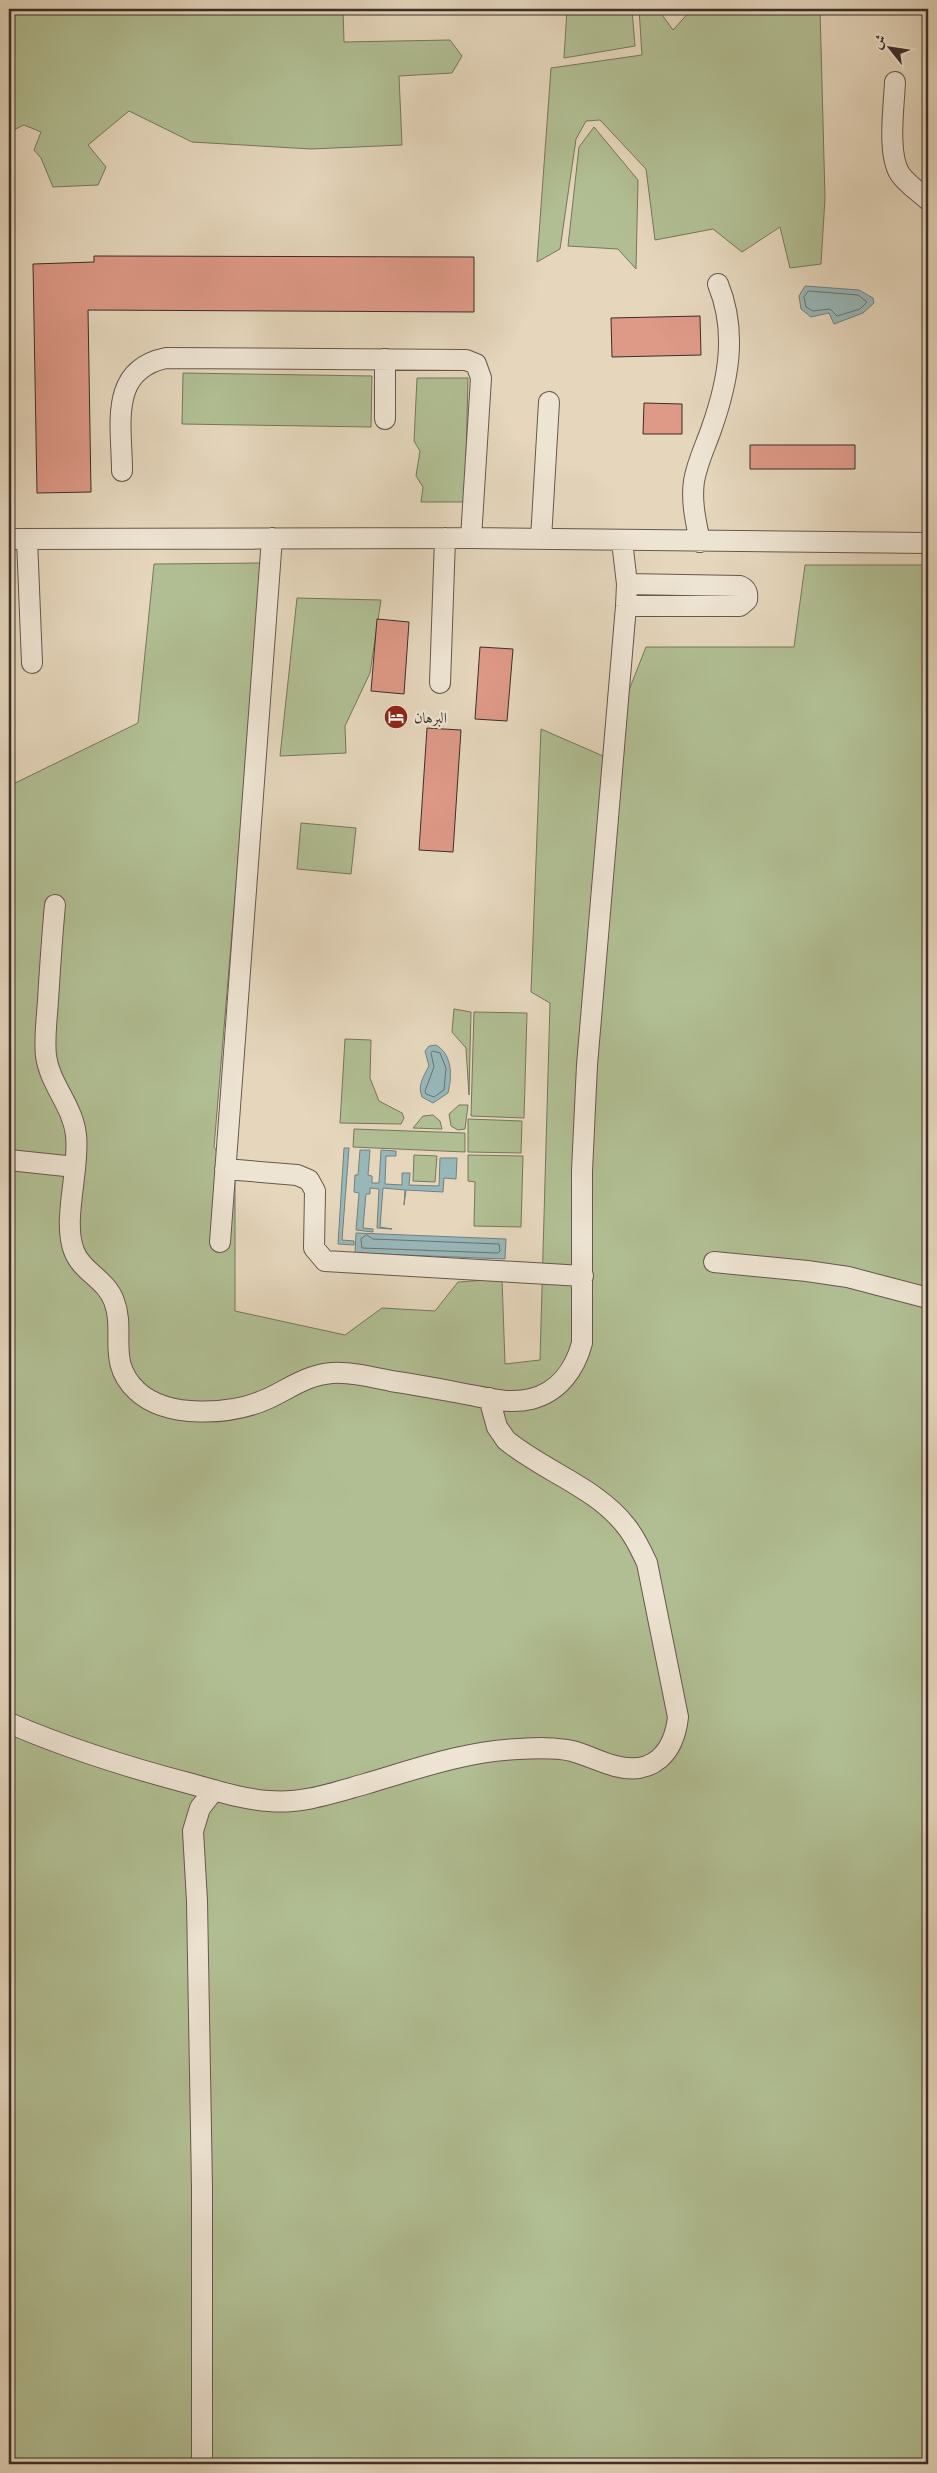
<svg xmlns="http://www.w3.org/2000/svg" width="937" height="2473" viewBox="0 0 937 2473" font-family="'Libre Caslon Text',Amiri,serif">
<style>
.green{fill:#b1be93;stroke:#76765e}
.water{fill:#98b7b9;stroke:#73807f}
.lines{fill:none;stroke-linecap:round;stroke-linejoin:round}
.shore{stroke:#6a7271;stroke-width:1}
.building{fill:#de9987;stroke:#3b2e29}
.minor-casing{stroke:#66584e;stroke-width:22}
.minor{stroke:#eee4d3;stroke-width:20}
.labels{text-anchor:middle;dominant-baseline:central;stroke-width:4.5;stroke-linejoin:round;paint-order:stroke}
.poi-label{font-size:15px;fill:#3b2e29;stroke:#eee4d3;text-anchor:start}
</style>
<rect width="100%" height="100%" fill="#e5d6bc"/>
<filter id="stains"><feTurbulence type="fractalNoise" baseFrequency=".004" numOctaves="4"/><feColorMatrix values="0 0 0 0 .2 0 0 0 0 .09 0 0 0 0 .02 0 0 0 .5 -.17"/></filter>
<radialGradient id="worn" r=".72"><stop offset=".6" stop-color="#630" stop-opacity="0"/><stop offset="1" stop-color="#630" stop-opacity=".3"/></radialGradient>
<path class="green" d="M9,9H343L344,42L450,40L462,56L452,73L399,76L402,145L311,149L192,142L129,111L88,145L106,167L98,185L53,187L41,158L34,150L41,132L24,125L9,132Z
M567,9H632L635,46L564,58Z
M639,9H658L673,30L692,9H820L825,198L821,264L790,268L780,227L742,252L713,229L655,240L646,169L600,120L586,121L576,139L560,249L537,262L551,68L642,55Z
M594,127L638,180L636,269L618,249L568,246L579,147Z
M183,373L372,376L371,427L182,424Z
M417,378H468L465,502H421L423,487L416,476L420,451L414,441Z
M263,563L214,1147L235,1180V1311L345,1335L382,1308L435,1311L458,1282L502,1279L505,1364L540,1360L550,1003L531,992L541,729L603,756L646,647H794L805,565H928V2464H9V786L138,723L154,564Z
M297,598L381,600L370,673L345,726L346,753L280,756Z
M301,823L356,828L351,874L297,869Z
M454,1009L471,1012L469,1095L466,1048L452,1032Z
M474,1012L527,1013L524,1118L471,1116Z
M345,1039L371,1040L370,1078L379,1101L402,1113L404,1118L401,1124L340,1123Z
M459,1105H468L465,1129L458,1130L451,1126L449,1114Z
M433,1115L440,1121L442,1129L413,1128L423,1116Z
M468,1119L522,1121L521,1153L468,1152Z
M354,1129L465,1133V1152L353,1147Z
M414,1155L437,1156L435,1182L413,1181Z
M468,1155L523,1156L521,1227L474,1226L475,1182L468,1181Z"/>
<path class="water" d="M805,286L859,290L873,298L874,303L863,313L834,324L829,313L811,317L801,309L799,296Z
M436,1045C453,1055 452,1077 448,1093L433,1103L422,1097C417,1085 424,1076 429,1066L425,1051L429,1046Z
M344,1148H349L342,1240L354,1241V1245L338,1244Z
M360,1150H370L368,1175L372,1176V1183H379L381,1150L396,1151V1156H386L385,1184L402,1185V1173H410L409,1185L439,1186L440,1158H457L456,1179L444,1178L443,1192L406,1190L404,1205L405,1190L383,1188L380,1227L392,1229L377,1228L379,1189L370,1188V1194H366L363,1228L373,1229V1232L356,1230L359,1193L354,1192L355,1175H358Z
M356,1233L506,1239L505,1259L355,1253Z"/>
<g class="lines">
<path class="shore" d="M809,291L858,295L867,302L860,309L837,316L830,309L813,311L806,307L804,297Z
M433,1051L440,1053L446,1068L444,1090L434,1097L426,1094L425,1091L434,1067L431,1053Z
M367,1235L373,1239L499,1244L500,1251L498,1253L362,1248L361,1239Z"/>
</g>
<path class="building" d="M94,256L474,257V312L88,310L91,492L37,493L33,264L94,262Z
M700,316L701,355L612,357L611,318Z
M644,403L682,404V434H643Z
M750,445H855V469H750Z
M377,619L409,622L404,694L371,691Z
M480,647L513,649L507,721L475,719Z
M427,728L461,730L453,852L419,850Z"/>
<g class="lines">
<g class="minor-casing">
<path id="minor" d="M895,82C894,106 887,154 900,174C907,184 919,192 928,200
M385,419V359
M122,471C122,426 108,370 166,358L466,360L476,364L481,378L471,538
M9,539L471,538L928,543
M27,539L32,663
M541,539L549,402
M700,542C696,522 691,502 694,481C697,463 705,447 711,430C728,382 738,333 718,284
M626,606H740L747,600C748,593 747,589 740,586L627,584
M440,683L445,538
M55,905C52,936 50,968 48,1000C47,1018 44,1038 46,1056C50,1085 73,1106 76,1135C80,1169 62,1220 74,1251C82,1272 106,1279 114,1301C126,1332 106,1362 137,1391C167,1419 231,1415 267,1399C289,1389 306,1375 332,1373C352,1372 372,1377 391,1381C418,1385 444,1390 471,1395C491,1399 511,1404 531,1399C559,1392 575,1369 582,1343V1171L587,1065L626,606L627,584L622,541
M9,1160L75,1167
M225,1169L297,1175L309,1180L315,1191L314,1248L325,1261L583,1276
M220,1242L272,538
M714,1262L807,1271L848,1277L928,1298
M9,1723C67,1748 127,1767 188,1783C214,1790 241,1799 269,1801C302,1804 333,1793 365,1784C416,1769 466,1751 519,1749C536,1748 555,1747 572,1751C587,1755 600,1762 615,1766C653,1776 674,1753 678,1717L647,1563C641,1550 635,1537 626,1526C596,1487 543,1471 506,1440L497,1427L489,1398
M202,2464V2188L197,1901L193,1831L200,1808L214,1790"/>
</g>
<use href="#minor" class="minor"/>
</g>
<defs>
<g id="hotel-disc" transform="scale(1.25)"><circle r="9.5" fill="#8f2418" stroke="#eee4d3"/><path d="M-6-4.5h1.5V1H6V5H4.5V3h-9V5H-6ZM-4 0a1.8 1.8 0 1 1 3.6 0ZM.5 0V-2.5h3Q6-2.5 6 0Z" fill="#fff"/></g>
</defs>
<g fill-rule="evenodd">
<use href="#hotel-disc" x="396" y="717"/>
</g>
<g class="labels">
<g class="poi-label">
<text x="414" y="717">البرهان</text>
</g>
</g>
<rect width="937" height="2473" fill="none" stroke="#e5d6bc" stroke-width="30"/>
<rect x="10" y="10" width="917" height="2453" fill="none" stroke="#3b2e29" stroke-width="2.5"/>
<rect x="15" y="15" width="907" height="2443" fill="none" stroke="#3b2e29"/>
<g transform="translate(890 48) rotate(300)" stroke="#eee4d3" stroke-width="4" paint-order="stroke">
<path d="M0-4L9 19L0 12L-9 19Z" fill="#3b2e29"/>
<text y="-8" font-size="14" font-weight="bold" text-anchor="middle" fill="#3b2e29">ش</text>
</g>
<rect width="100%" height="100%" filter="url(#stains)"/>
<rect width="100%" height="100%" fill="url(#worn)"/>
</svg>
